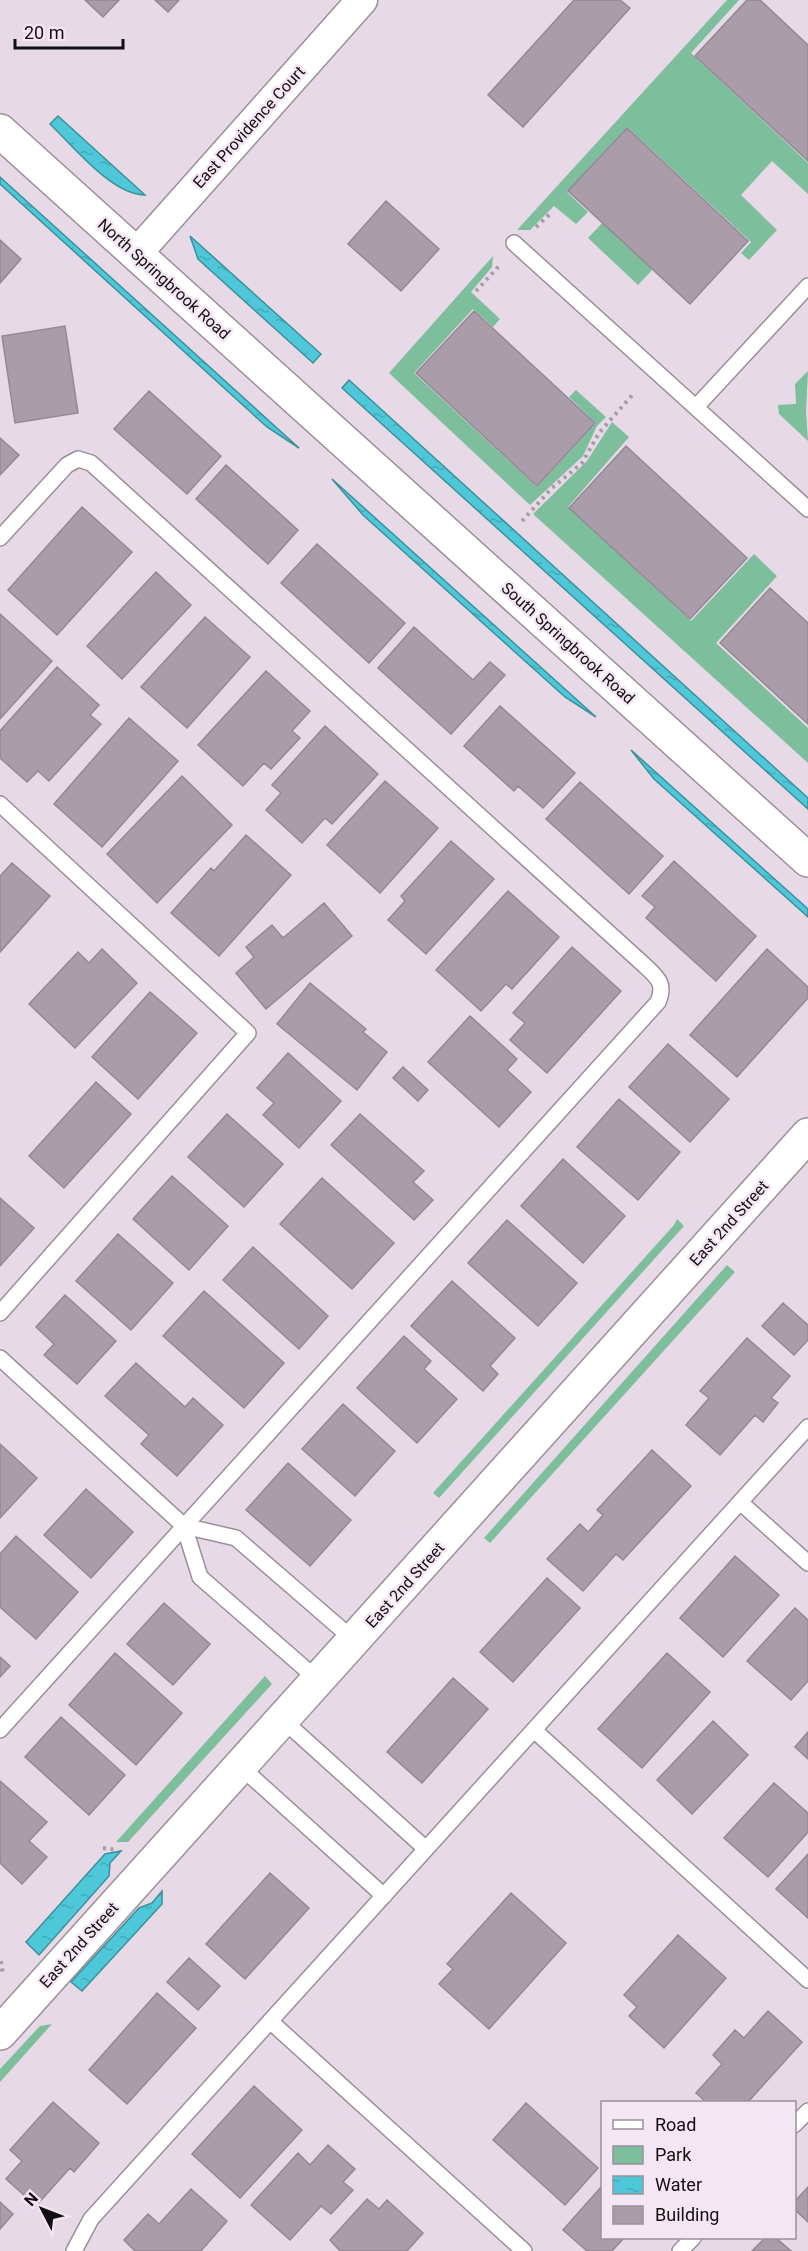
<svg xmlns="http://www.w3.org/2000/svg" width="808" height="2251" viewBox="0 0 808 2251" font-family="Roboto,sans-serif">
<style>
.green{fill:#7dbe9c}
.water{fill:url(#water-ripples);stroke:#3c909d;stroke-width:1.5}
.building{fill:#aa9da9;stroke:#948894;stroke-width:1.5}
.lines{fill:none;stroke-linecap:round;stroke-linejoin:round}
.service-casing{stroke:#9b8f9b;stroke-width:18}
.minor-casing{stroke:#9b8f9b;stroke-width:33}
.tertiary-casing{stroke:#9b8f9b;stroke-width:36}
.trunk-casing{stroke:#9b8f9b;stroke-width:36}
.path{stroke:#a69ca5;stroke-width:4;stroke-dasharray:3 4.5;stroke-linecap:butt}
.service{stroke:#fff;stroke-width:15}
.minor{stroke:#fff;stroke-width:30}
.tertiary{stroke:#fff;stroke-width:33}
.trunk{stroke:#fff;stroke-width:33}
.labels{text-anchor:middle;dominant-baseline:central;stroke-width:5;stroke-linejoin:round;paint-order:stroke}
.street-label{font-size:16px;fill:#130e12;stroke:#f4e7f3}
</style>
<defs>
<pattern id="water-ripples" width="26" height="14" patternUnits="userSpaceOnUse" patternTransform="scale(1.5)"><rect width="26" height="14" fill="#4ec8d8"/><path d="M2 4q2-2 4 0t4 0M15 11q2-2 4 0t4 0" fill="none" stroke="#43abb8"/></pattern>
</defs>
<rect width="100%" height="100%" fill="#e7dae6"/>
<path class="green" d="M727,0H739L691,53L808,163V194L772,161L741,195L777,230L749,260L741,253L751,242L627,127L567,192L588,212L576,224L554,206L530,230H517Z
M604,221L654,268L638,285L588,238Z
M493,256L492,267L471,292L500,319L493,327L473,309L414,373L537,487L596,423L569,397L576,390L606,417L597,426L583,456L530,505L389,373Z
M808,371L806,411L808,441L779,414L778,405L796,404L795,384Z
M612,422L629,437L568,507L691,621L754,554L777,576L716,643L808,728V763L533,514L587,461Z
M677,1219L684,1226L439,1498L433,1493L674,1225Z
M727,1265L735,1272L490,1543L484,1538Z
M265,1676L272,1684L128,1842H116Z
M52,2024L0,2082V2069L40,2026Z"/>
<path class="water" d="M58,116L145,195C112,195 74,147 50,124Z
M0,177L299,448L267,427L0,184Z
M190,236L321,354L313,363L198,259Z
M349,380L808,798V809L342,388Z
M332,479L596,717L565,697L363,515Z
M631,750L808,909V917L654,779Z
M121,1851L110,1863L109,1876L39,1955L26,1942L105,1854Z
M162,1891V1904L82,1991L71,1982L139,1908L152,1903Z"/>
<path class="building" d="M85,0H119L103,17Z
M155,0H179L168,12Z
M574,0H620L630,8L523,127L488,95Z
M747,0H760L808,45V161L695,56Z
M627,128L748,241L690,304L568,191Z
M386,201L439,249L401,291L348,244Z
M0,240L21,259L0,283Z
M474,311L595,423L537,486L416,373Z
M65,326L78,413L15,423L2,336Z
M149,391L221,456L187,494L114,429Z
M0,438L19,455L0,475Z
M626,446L747,558L690,619L569,508Z
M226,465L298,530L268,564L196,499Z
M82,507L132,552L57,635L8,590Z
M317,544L405,623L369,663L281,583Z
M156,572L191,605L122,679L87,646Z
M770,588L808,623V724L720,643Z
M0,614L52,661L0,719Z
M205,617L250,657L187,728L141,687Z
M414,627L473,680L490,662L505,675L451,734L378,668Z
M57,667L99,705L90,715L101,724L49,781L38,771L27,782L0,758V731Z
M266,671L310,711L292,731L300,738L271,769L264,763L243,786L198,745Z
M500,706L575,773L543,808L518,786L514,791L464,746Z
M129,718L178,761L102,847L54,804Z
M325,726L378,774L332,824L325,818L302,843L266,810L281,793L272,785Z
M182,776L232,825L157,903L107,854Z
M385,781L438,828L380,893L327,845Z
M580,782L663,856L629,894L546,819Z
M246,835L291,875L219,956L171,913L211,868L214,871Z
M451,841L494,879L426,954L388,920L405,901L401,896Z
M674,861L756,936L716,981L646,918L655,907L642,896Z
M12,863L50,896L0,952V876Z
M508,891L559,937L512,989L506,984L481,1011L436,970Z
M324,903L352,936L266,1009L236,973L254,957L246,947L272,925L283,938Z
M572,947L621,991L547,1073L510,1040L525,1023L513,1013Z
M102,949L137,983L75,1048L29,1004L78,952L89,963Z
M767,949L808,987V998L737,1077L690,1035Z
M310,983L366,1029L363,1032L387,1052L357,1090L277,1024Z
M150,992L197,1033L138,1099L92,1057Z
M470,1016L517,1059L507,1070L531,1092L499,1127L428,1062Z
M668,1044L729,1099L690,1142L629,1087Z
M288,1053L341,1101L299,1148L263,1115L274,1103L257,1088Z
M403,1067L428,1090L418,1101L393,1078Z
M96,1082L131,1114L64,1188L29,1156Z
M619,1099L680,1152L638,1200L577,1147Z
M227,1114L283,1164L244,1207L188,1157Z
M360,1114L424,1171L413,1182L433,1200L414,1220L331,1145Z
M563,1159L625,1216L583,1263L521,1206Z
M172,1176L228,1226L189,1270L133,1219Z
M322,1178L394,1243L352,1289L280,1224Z
M0,1198L34,1228L0,1266Z
M507,1220L577,1283L538,1326L468,1263Z
M118,1234L173,1283L131,1330L76,1281Z
M253,1247L328,1316L299,1349L223,1280Z
M452,1281L515,1338L490,1366L498,1374L483,1391L411,1326Z
M204,1291L284,1363L244,1408L163,1336Z
M65,1295L116,1341L77,1384L44,1355L54,1344L36,1327Z
M783,1303L808,1325V1340L794,1355L762,1326Z
M404,1336L431,1361L424,1369L457,1399L417,1443L357,1388Z
M747,1338L790,1376L771,1398L778,1403L763,1422L755,1415L720,1455L686,1425L709,1398L700,1391Z
M136,1363L185,1407L193,1398L223,1425L177,1476L141,1444L149,1435L105,1396Z
M343,1404L395,1451L355,1496L302,1449Z
M0,1444L37,1478L0,1518Z
M652,1450L691,1486L623,1560L616,1554L583,1591L547,1559L580,1524L588,1532L603,1515L597,1510Z
M288,1463L351,1520L310,1566L246,1510Z
M86,1489L133,1532L91,1578L44,1535Z
M16,1536L78,1592L36,1639L0,1607V1554Z
M735,1556L779,1595L723,1657L680,1618Z
M547,1578L580,1608L513,1682L480,1652Z
M164,1603L210,1644L173,1685L127,1644Z
M795,1608L808,1620V1681L791,1700L747,1661Z
M115,1653L182,1713L136,1765L69,1705Z
M667,1653L710,1692L642,1768L598,1729Z
M0,1657L10,1666L0,1677Z
M453,1678L488,1709L422,1783L387,1752Z
M61,1717L125,1775L89,1815L25,1757Z
M713,1721L748,1755L692,1814L657,1780Z
M808,1732V1759L795,1747Z
M0,1781L47,1822L29,1841L47,1857L22,1884L0,1863Z
M774,1783L808,1813V1832L768,1877L724,1838Z
M808,1854V1918L776,1889Z
M270,1873L309,1908L245,1979L206,1944Z
M511,1893L566,1943L489,2029L439,1984L453,1969L447,1964Z
M678,1935L726,1978L664,2048L629,2016L637,2007L624,1995Z
M189,1958L220,1986L198,2010L167,1982Z
M157,1993L196,2028L127,2104L89,2070Z
M768,2011L802,2042L748,2102H706L696,2093L722,2064L713,2055L735,2030L744,2038Z
M254,2086L302,2130L240,2198L192,2154Z
M53,2102L99,2143L74,2172L70,2168L36,2206L6,2179L22,2161L10,2150Z
M526,2103L598,2168L565,2205L493,2140Z
M328,2145L355,2169L343,2182L353,2190L331,2214L321,2206L290,2240L251,2205L298,2153L310,2165Z
M602,2186V2238H624L612,2251H587L563,2230Z
M808,2187V2222L794,2209V2202Z
M191,2189L227,2221L201,2251H135L124,2240L148,2214L159,2224Z
M367,2199L379,2209L387,2200L423,2233L407,2251H340L330,2240Z
M0,2202L13,2214L0,2229Z
M765,2238H776L791,2251H752Z"/>
<g class="lines">
<g class="service-casing">
<path id="service" d="M514,243L808,509
M696,407L808,286
M0,538L67,465L78,459L91,463L643,964C657,977 666,983 658,1002L0,1730
M0,804L248,1033L0,1313
M0,1358L184,1526L236,1538L355,1641
M740,1502L808,1563
M184,1526L200,1577L318,1680
M283,1720L426,1849
M534,1730L808,1980
M241,1767L384,1896
M270,2021L524,2251
M794,2125L808,2111
M74,2251L91,2219L808,1427
M680,2251L693,2238"/>
</g>
<g class="minor-casing">
<path id="minor" d="M137,253L362,0"/>
</g>
<g class="tertiary-casing">
<path id="tertiary" d="M0,2033L808,1135"/>
</g>
<g class="trunk-casing">
<path id="trunk" d="M0,131L808,860"/>
</g>
<path class="path" d="M536,227L551,213
M476,291L500,265
M522,521L552,488L582,463L599,433L634,393
M103,1848L118,1850
M1,1961L3,1976"/>
<use href="#service" class="service"/>
<use href="#minor" class="minor"/>
<use href="#tertiary" class="tertiary"/>
<use href="#trunk" class="trunk"/>
</g>
<g class="labels">
<g class="street-label">
<text transform="translate(249 127) rotate(-48)">East Providence Court</text>
<text transform="translate(164 279) rotate(42)">North Springbrook Road</text>
<text transform="translate(568 643) rotate(42)">South Springbrook Road</text>
<text transform="translate(729 1223) rotate(-48)">East 2nd Street</text>
<text transform="translate(405 1585) rotate(-48)">East 2nd Street</text>
<text transform="translate(79 1945) rotate(-48)">East 2nd Street</text>
</g>
</g>
<rect x="601" y="2101" width="195" height="138" fill="#f4e7f3" stroke="#9a9099" stroke-width="1.5"/>
<rect x="613" y="2120" width="30" height="9" fill="#ffffff" stroke="#9a9099" stroke-width="1.5"/>
<text x="655" y="2131" font-size="18" fill="#130e12">Road</text>
<rect x="613" y="2146" width="30" height="18" fill="#7dbe9c" stroke="#9a9099" stroke-width="1.5"/>
<text x="655" y="2161" font-size="18" fill="#130e12">Park</text>
<rect x="613" y="2176" width="30" height="18" fill="url(#water-ripples)" stroke="#9a9099" stroke-width="1.5"/>
<text x="655" y="2191" font-size="18" fill="#130e12">Water</text>
<rect x="613" y="2206" width="30" height="18" fill="#aa9da9" stroke="#9a9099" stroke-width="1.5"/>
<text x="655" y="2221" font-size="18" fill="#130e12">Building</text>
<g transform="translate(42 2209) rotate(312)" stroke="#f4e7f3" stroke-width="4.5" paint-order="stroke">
<path d="M0-4.5L10 22L0 15L-10 22Z" fill="#130e12"/>
<text y="-9" font-size="16" font-weight="bold" text-anchor="middle" fill="#130e12">N</text>
</g>
<path d="M15 39v9h108v-9" fill="none" stroke="#130e12" stroke-width="3"/>
<text x="24" y="39" font-size="18" fill="#130e12" stroke="#f4e7f3" stroke-width="4.5" paint-order="stroke">20 m</text>
</svg>
